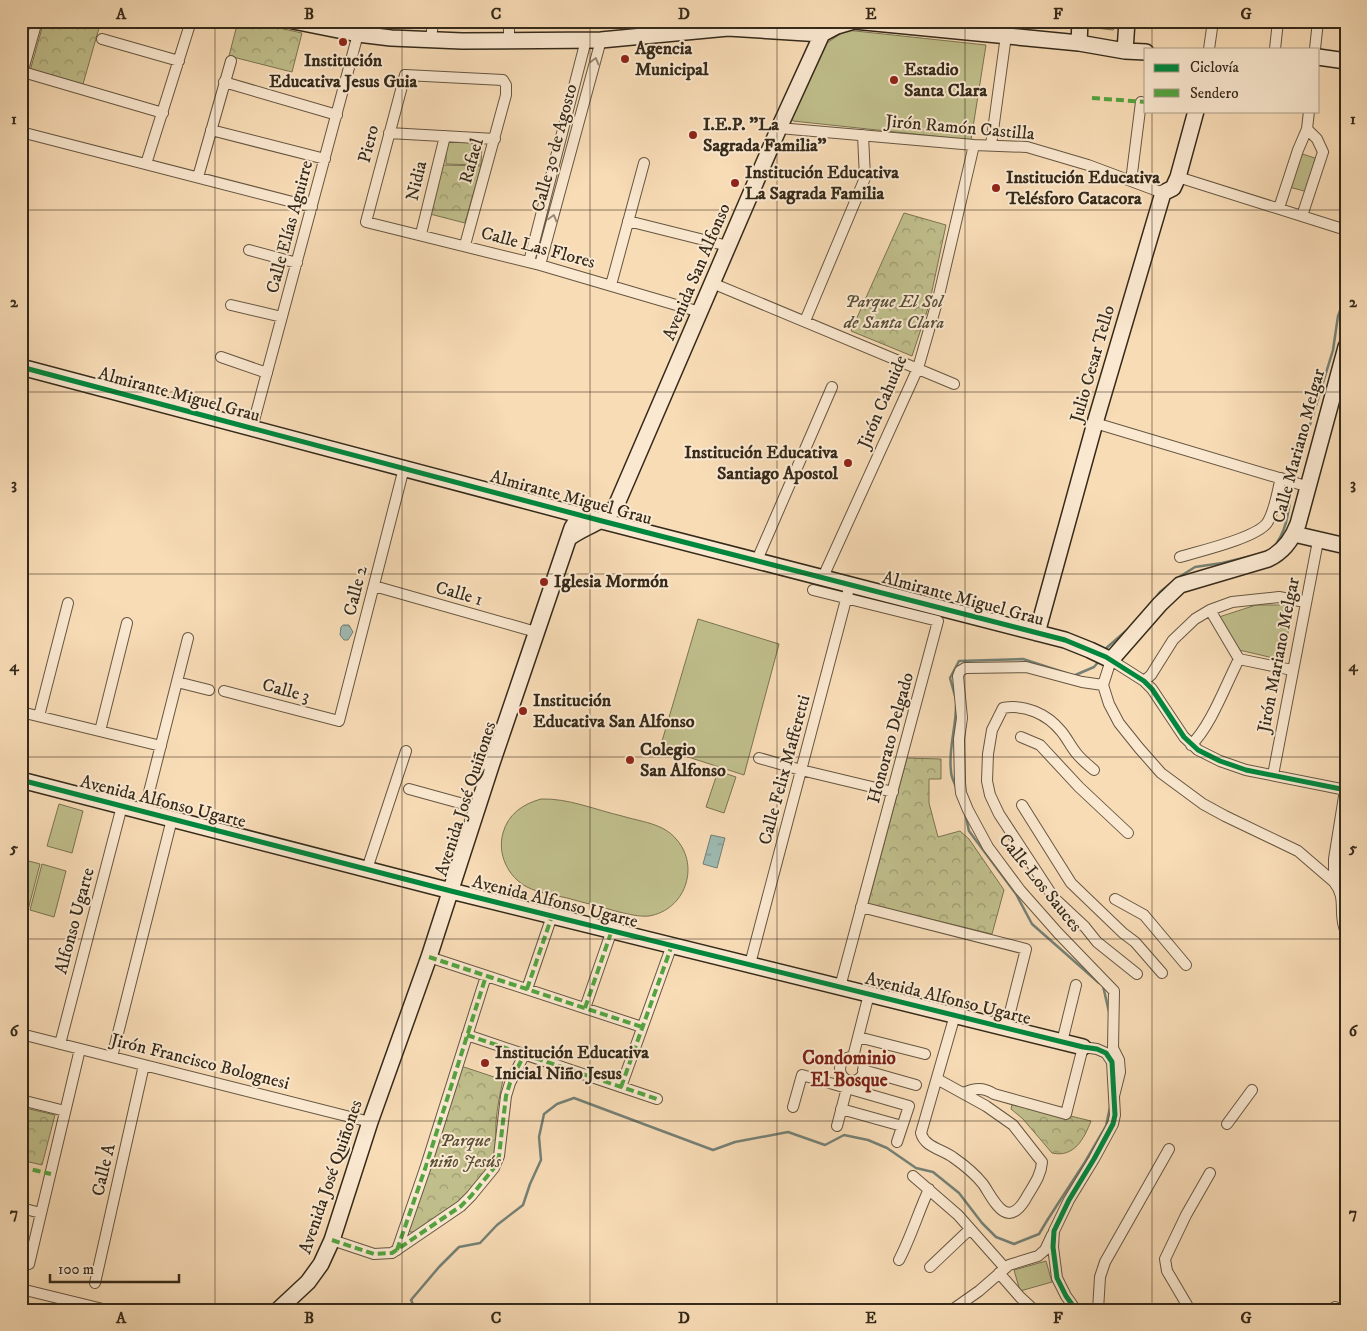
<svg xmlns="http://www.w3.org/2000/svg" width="1367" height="1331" viewBox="0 0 1367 1331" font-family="'IM FELL DW Pica',serif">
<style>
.green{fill:#c0bf8c;stroke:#7a7453}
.park{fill:url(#park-crowns);stroke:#7a7453}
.water{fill:url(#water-ripples);stroke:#748075}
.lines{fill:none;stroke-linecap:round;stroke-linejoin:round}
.stream{stroke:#748075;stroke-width:2.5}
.street-casing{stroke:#665641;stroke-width:12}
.secondary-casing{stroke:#352a1a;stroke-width:18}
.street{stroke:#fae8d0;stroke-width:10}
.secondary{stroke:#fae8d0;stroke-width:15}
.quiet{stroke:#53a440;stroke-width:4;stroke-dasharray:8 4;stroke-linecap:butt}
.cycleway-casing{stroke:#fae8d0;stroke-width:8}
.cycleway{stroke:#00873e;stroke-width:5}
.oneway{stroke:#988975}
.grid{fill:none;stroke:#352a1a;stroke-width:1;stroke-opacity:0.55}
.poi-dot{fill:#8f2418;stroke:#fae8d0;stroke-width:2}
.labels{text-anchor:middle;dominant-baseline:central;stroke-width:4;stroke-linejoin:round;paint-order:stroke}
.poi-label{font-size:18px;font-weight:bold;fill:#352a1a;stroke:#fae8d0;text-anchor:start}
.street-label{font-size:18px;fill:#352a1a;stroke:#fae8d0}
.park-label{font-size:18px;font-style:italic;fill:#584f36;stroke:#fae8d0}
.neighbourhood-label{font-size:19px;font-weight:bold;fill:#7a1f14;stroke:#fae8d0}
.neatline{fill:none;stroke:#352a1a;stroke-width:2}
.grid-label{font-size:16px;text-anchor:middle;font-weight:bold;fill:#352a1a}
</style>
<defs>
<pattern id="park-crowns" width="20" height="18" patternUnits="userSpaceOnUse" patternTransform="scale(1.25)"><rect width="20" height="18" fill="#c0bf8c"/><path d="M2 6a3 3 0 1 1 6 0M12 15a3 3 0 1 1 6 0" fill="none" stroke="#9d9b72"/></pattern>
<pattern id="water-ripples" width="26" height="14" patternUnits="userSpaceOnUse" patternTransform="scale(1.25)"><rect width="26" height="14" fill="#9ebab2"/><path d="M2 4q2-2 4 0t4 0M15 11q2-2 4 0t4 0" fill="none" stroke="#829790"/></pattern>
</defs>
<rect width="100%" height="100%" fill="#f8dcb6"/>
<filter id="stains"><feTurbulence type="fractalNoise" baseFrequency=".004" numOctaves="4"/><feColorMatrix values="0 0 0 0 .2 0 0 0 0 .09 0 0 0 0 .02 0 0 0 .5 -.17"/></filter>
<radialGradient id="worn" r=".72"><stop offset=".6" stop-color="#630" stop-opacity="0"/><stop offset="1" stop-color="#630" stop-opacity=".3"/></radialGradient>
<path class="green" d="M846,30L986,45L971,140L793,121L790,115L824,45Z
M446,142L482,143L481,165L446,164Z
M1299,153L1318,159L1308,192L1289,187Z
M1256,605H1294L1282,660L1239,650L1219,617Z
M698,619L779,644L744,775L660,748Z
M718,771L736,777L724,813L706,807Z
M541,799C568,798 596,810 622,816C635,820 650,822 662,828C668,831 673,835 677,840C700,867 685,910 649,916C639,917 629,914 619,912C602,907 585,903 567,898C554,895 539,893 527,887C508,877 497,854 503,833C508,814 523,804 541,799Z
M59,804L83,811L72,853L47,846Z
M21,859L40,864L28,910L21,908Z
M42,864L66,871L54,917L30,910Z
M1046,1261L1052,1282L1020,1291L1014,1270Z"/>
<path class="park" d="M44,21H101L83,84L30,71Z
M238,21H247L302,33L292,72L229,56Z
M1084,21H1117V26L1113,30L1087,27Z
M443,165L481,166L465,223L430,214Z
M904,213L946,225L929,305L912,356L851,331Z
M907,758L941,759V779H929V803L938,837L960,831L969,839L1004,890L992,934L868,904Z
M461,1066L503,1080C500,1094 497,1108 496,1122C495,1136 499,1150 493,1164C480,1193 442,1215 416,1232H410L407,1227Z
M1017,1103L1091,1121C1084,1139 1074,1158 1052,1153L1023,1119L1011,1109L1012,1105Z
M21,1107L55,1115L42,1165L21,1160Z"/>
<path class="water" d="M343,625H349L353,632L348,640H344L340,635L341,627Z
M711,835L725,838L717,868L703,864Z"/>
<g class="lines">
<path class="stream" d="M1294,476L1300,449L1311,422L1333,350L1338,316L1346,295
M1273,548C1288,530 1289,508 1292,486
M1154,600L1160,592L1176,579L1195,567L1222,563L1260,554
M1104,650L1127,630
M1073,676L1094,667L1100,660
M955,696L950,678L959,661L1023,659L1066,673
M956,787C954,782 951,777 951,771C948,750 956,728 956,706
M965,813L969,831L1016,894L1032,924L1099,983
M1103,986L1109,1012
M416,1310L411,1300L439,1267L459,1247L480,1243L497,1225L523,1205L530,1184L541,1160L539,1137L544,1114L557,1104L574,1098L713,1150L735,1142L788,1132L825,1145L844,1135L868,1140L887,1148L916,1168L933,1172L959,1193L982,1223L996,1237L1014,1244L1039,1234L1048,1219L1085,1162L1106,1126L1110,1107"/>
<g class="street-casing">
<path id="street" d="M102,39L179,61
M431,40L433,21
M509,40V21
M1209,49L1213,21
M1275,49L1278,21
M1315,49L1318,21
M23,72L163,113
M21,77L37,21
M224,82L337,115
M779,128L974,145L1027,147L1088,165L1163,193
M211,130L325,159
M21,132L312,207
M389,133L495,139
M991,145L1008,21
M146,164L191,21
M198,177L231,61
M1178,177L1346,230
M1131,181L1141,102
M1279,208L1298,150L1307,129L1309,111
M1302,216L1323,152L1317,139L1307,129
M628,221L728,246
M421,234L445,136
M465,245L503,106L506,95V85L503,80L405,75L366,222L540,265L700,312
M249,250L297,263
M529,262L586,40
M540,265L601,40
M712,283L954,384
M611,285L644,163
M231,305L282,317
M805,321L865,178L863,135
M221,357L267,373
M1095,423L1309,487
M252,428L358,34
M1180,557C1200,551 1256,538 1267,523C1275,511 1277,492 1281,478
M757,560L832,387
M823,577L918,368L939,295L974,145
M374,586L536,632
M813,590L938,621L840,987
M1210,610L1239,659L1292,670
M1144,681L1151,675L1173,640L1195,619L1210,610L1232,602L1279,597L1305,602
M177,682L209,690
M1103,685L1082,682L1026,667L965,668L960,671L958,676L962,718L959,739L960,783L961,793L968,810L988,847L1020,890L1058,933L1114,991L1113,1048L1119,1060L1120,1072L1114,1096
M224,691L339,721L404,468
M21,712L161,746
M39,716L68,603
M100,731L127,623
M1021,737L1040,745L1079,787L1128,833
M1191,745C1211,726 1226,684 1239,659
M759,758L801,770L893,792
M1094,770C1088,765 1082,760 1077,754C1071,747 1067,738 1061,731C1047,714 1025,704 1003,708L992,730L988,754L987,781L990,795L999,814L1054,898L1085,927L1097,942L1137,974
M1273,775L1318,541
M409,789L478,808
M1346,790L1246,770L1220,761L1198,750L1184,737L1152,689L1144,681L1111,660L1103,685L1109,704L1119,723L1139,748L1161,773L1203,804L1225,816L1298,851L1334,882C1348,899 1337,914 1346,932
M1022,805L1071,883L1123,933L1135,942L1162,973
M144,812L188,638
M367,869L406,751
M1334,882V859L1346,784
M1115,899L1144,915L1186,965
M861,907L1026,949L1006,1028
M429,957L642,1027
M750,964L848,592
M527,989L552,916
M585,1008L612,930
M21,1034L370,1122
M467,1035L657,1099
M858,1037L925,1054
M1062,1042L1076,985
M60,1044L122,806
M112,1057L172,819
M853,1057L869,994
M840 1069a12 12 0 1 1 24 0a12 12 0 1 1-24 0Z
M863,1070L916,1085
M937,1079L986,1106L1013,1125L1042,1162C1041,1177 1032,1187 1025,1200C1006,1230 994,1200 983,1184C975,1174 964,1165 954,1158C943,1149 925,1148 921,1133L955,1015
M621,1087L672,945
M963,1093C975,1088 983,1087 994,1094L1066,1114L1083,1047L1097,1049L1106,1053L1112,1062L1115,1115L1113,1124L1094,1159L1069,1200L1054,1231L1053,1247L1057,1278L1066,1296L1076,1310
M21,1100L65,1111
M793,1107L802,1075L909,1106L897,1142
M841,1109L902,1126
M1227,1124L1252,1090
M837,1126L848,1084
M913,1176L958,1215L1005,1268
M21,1208L41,1213
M332,1240L374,1254L392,1253L461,1206L471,1196L494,1168L499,1156L506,1096L510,1083L524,1055
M397,1250L425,1169L486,976
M899,1260C911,1237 918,1213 929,1189
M29,1264L80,1049
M930,1267L970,1229
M999,1273L1020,1297L1034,1310
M95,1283L144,1065
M21,1289L107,1310
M952,1310L979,1291L1009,1265L1038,1256L1045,1250L1052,1235
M1098,1310L1100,1277L1105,1262L1169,1149
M1190,1310L1167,1271L1165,1259L1186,1215L1210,1173
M1332,1310L1335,1307"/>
</g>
<g class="secondary-casing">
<path id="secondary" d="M293,21L358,34L391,38L462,41L601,40L728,28L822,34L837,26L854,21L1079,43L1125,51L1146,52
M1079,43L1080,21
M1125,51L1127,21
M1318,57L1346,61
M21,367L602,521L1065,640L1090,650L1111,660L1160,604L1180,585L1268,559C1283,552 1292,540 1298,524L1346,347
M1294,534L1346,546
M569,538C585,526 604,523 616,506L779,128L822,34
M1037,633L1095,423L1163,193L1173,188L1178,177L1196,111
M21,780L451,891L1083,1047
M278,1310L308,1282L321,1264L332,1240L370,1122L429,957L492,763L572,528L580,515"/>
</g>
<use href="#street" class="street"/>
<use href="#secondary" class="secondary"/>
<path class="quiet" d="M303,23L304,21
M1092,98L1146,102
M429,957L642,1027
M527,989L552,916
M585,1008L612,930
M467,1035L657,1099
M621,1087L672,945
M21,1167L51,1174
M332,1240L374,1254L392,1253L461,1206L471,1196L494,1168L499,1156L506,1096L510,1083L524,1055
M397,1250L425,1169L486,976"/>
<g class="cycleway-casing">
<path id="cycleway" d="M21,367L602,521L1065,640L1106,657L1144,681L1152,689L1184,737L1198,750L1220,761L1246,770L1346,790
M21,780L451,891L1083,1047L1097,1049L1106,1053L1112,1062L1115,1115L1113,1124L1094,1159L1069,1200L1054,1231L1053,1247L1057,1278L1066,1296L1076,1310"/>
</g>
<use href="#cycleway" class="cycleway"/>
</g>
<defs><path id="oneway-chevron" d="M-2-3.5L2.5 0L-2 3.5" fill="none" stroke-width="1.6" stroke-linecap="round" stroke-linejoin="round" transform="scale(1.25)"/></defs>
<g class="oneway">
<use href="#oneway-chevron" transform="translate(595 61) rotate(-75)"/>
<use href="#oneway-chevron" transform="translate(553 218) rotate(-75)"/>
</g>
<path class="grid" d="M215,21V1310M402,21V1310M590,21V1310M777,21V1310M965,21V1310M1152,21V49M1152,111V1310M21,210H1346M21,392H1346M21,574H1346M21,757H1346M21,939H1346M21,1121H1346"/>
<g class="poi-dot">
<circle cx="343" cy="42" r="5"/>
<circle cx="625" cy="59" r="5"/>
<circle cx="894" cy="80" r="5"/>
<circle cx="693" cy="135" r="5"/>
<circle cx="735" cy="183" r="5"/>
<circle cx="996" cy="188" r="5"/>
<circle cx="848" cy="463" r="5"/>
<circle cx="544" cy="582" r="5"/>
<circle cx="523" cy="711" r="5"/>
<circle cx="630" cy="760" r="5"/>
<circle cx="485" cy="1063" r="5"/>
</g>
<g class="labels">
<g class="poi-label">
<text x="635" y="49">Agencia<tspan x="635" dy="21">Municipal</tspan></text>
<text x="343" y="61" text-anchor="middle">Institución<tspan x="343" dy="21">Educativa Jesus Guia</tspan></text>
<text x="904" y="70">Estadio<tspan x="904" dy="21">Santa Clara</tspan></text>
<text x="703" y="125">I.E.P. "La<tspan x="703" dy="21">Sagrada Familia"</tspan></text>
<text x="745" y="173">Institución Educativa<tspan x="745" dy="21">La Sagrada Familia</tspan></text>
<text x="1006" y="178">Institución Educativa<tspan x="1006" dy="21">Telésforo Catacora</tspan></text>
<text x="838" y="453" text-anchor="end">Institución Educativa<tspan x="838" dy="21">Santiago Apostol</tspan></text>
<text x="554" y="582">Iglesia Mormón</text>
<text x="533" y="701">Institución<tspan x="533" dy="21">Educativa San Alfonso</tspan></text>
<text x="640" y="750">Colegio<tspan x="640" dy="21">San Alfonso</tspan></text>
<text x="495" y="1053">Institución Educativa<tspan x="495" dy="21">Inicial Niño Jesus</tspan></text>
</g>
<g class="street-label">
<text transform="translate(960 128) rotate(5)">Jirón Ramón Castilla</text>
<text transform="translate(369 144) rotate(-76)">Piero</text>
<text transform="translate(555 148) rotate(-75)">Calle 30 de Agosto</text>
<text transform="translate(472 161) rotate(-74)">Rafael</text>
<text transform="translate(417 181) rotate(-77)">Nidia</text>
<text transform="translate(290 227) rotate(-75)">Calle Elías Aguirre</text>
<text transform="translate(538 248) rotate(15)">Calle Las Flores</text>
<text transform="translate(697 272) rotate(-67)">Avenida San Alfonso</text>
<text transform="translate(1093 364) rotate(-74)">Julio Cesar Tello</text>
<text transform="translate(179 395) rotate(15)">Almirante Miguel Grau</text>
<text transform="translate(883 402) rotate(-67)">Jirón Cahuide</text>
<text transform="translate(1299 446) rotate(-75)">Calle Mariano Melgar</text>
<text transform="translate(571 498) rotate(15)">Almirante Miguel Grau</text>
<text transform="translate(356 591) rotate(-76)">Calle 2</text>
<text transform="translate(459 594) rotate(16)">Calle 1</text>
<text transform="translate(963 599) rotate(15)">Almirante Miguel Grau</text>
<text transform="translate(1279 655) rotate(-79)">Jirón Mariano Melgar</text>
<text transform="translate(286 691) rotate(15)">Calle 3</text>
<text transform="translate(891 738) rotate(-75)">Honorato Delgado</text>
<text transform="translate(785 770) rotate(-75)">Calle Felix Mafferetti</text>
<text transform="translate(466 799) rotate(-72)">Avenida José Quiñones</text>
<text transform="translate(163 802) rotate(14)">Avenida Alfonso Ugarte</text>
<text transform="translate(1040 883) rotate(51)">Calle Los Sauces</text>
<text transform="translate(555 902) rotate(14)">Avenida Alfonso Ugarte</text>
<text transform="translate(75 921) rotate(-75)">Alfonso Ugarte</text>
<text transform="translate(948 999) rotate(14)">Avenida Alfonso Ugarte</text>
<text transform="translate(200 1062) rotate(14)">Jirón Francisco Bolognesi</text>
<text transform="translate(104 1170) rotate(-77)">Calle A</text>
<text transform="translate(331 1177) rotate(-71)">Avenida José Quiñones</text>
</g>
<g class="park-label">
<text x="894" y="302">Parque El Sol<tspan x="894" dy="21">de Santa Clara</tspan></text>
<text x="465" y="1141">Parque<tspan x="465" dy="21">niño Jesús</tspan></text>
</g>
<g class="neighbourhood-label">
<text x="849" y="1058">Condominio<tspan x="849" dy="22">El Bosque</tspan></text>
</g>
</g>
<rect width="1367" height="1331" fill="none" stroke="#f8dcb6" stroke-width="55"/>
<rect x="1144" y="48" width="175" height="65" fill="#fae8d0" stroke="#ab9c87"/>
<rect x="1154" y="64" width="25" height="8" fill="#00873e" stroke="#ab9c87"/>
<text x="1190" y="72" font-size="15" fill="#352a1a">Ciclovía</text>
<rect x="1154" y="89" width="25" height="8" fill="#53a440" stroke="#ab9c87"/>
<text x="1190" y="98" font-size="15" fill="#352a1a">Sendero</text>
<path d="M50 1274v8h129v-8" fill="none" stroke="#352a1a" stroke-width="2.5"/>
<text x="58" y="1274" font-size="15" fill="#352a1a" stroke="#fae8d0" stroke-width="4" paint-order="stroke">100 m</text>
<rect x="28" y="28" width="1312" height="1276" class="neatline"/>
<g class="grid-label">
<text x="121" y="19">A</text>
<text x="309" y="19">B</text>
<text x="496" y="19">C</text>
<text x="684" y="19">D</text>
<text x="871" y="19">E</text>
<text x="1058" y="19">F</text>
<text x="1246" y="19">G</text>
<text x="14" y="124">1</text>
<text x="1353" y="124">1</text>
<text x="14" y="307">2</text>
<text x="1353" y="307">2</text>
<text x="14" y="489">3</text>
<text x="1353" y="489">3</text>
<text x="14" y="671">4</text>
<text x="1353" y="671">4</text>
<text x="14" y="853">5</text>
<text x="1353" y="853">5</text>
<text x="14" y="1036">6</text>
<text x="1353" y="1036">6</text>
<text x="14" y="1218">7</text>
<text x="1353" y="1218">7</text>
<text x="121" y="1323">A</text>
<text x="309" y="1323">B</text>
<text x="496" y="1323">C</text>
<text x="684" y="1323">D</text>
<text x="871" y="1323">E</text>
<text x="1058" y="1323">F</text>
<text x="1246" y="1323">G</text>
</g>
<rect width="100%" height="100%" filter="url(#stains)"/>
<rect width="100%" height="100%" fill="url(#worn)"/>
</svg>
